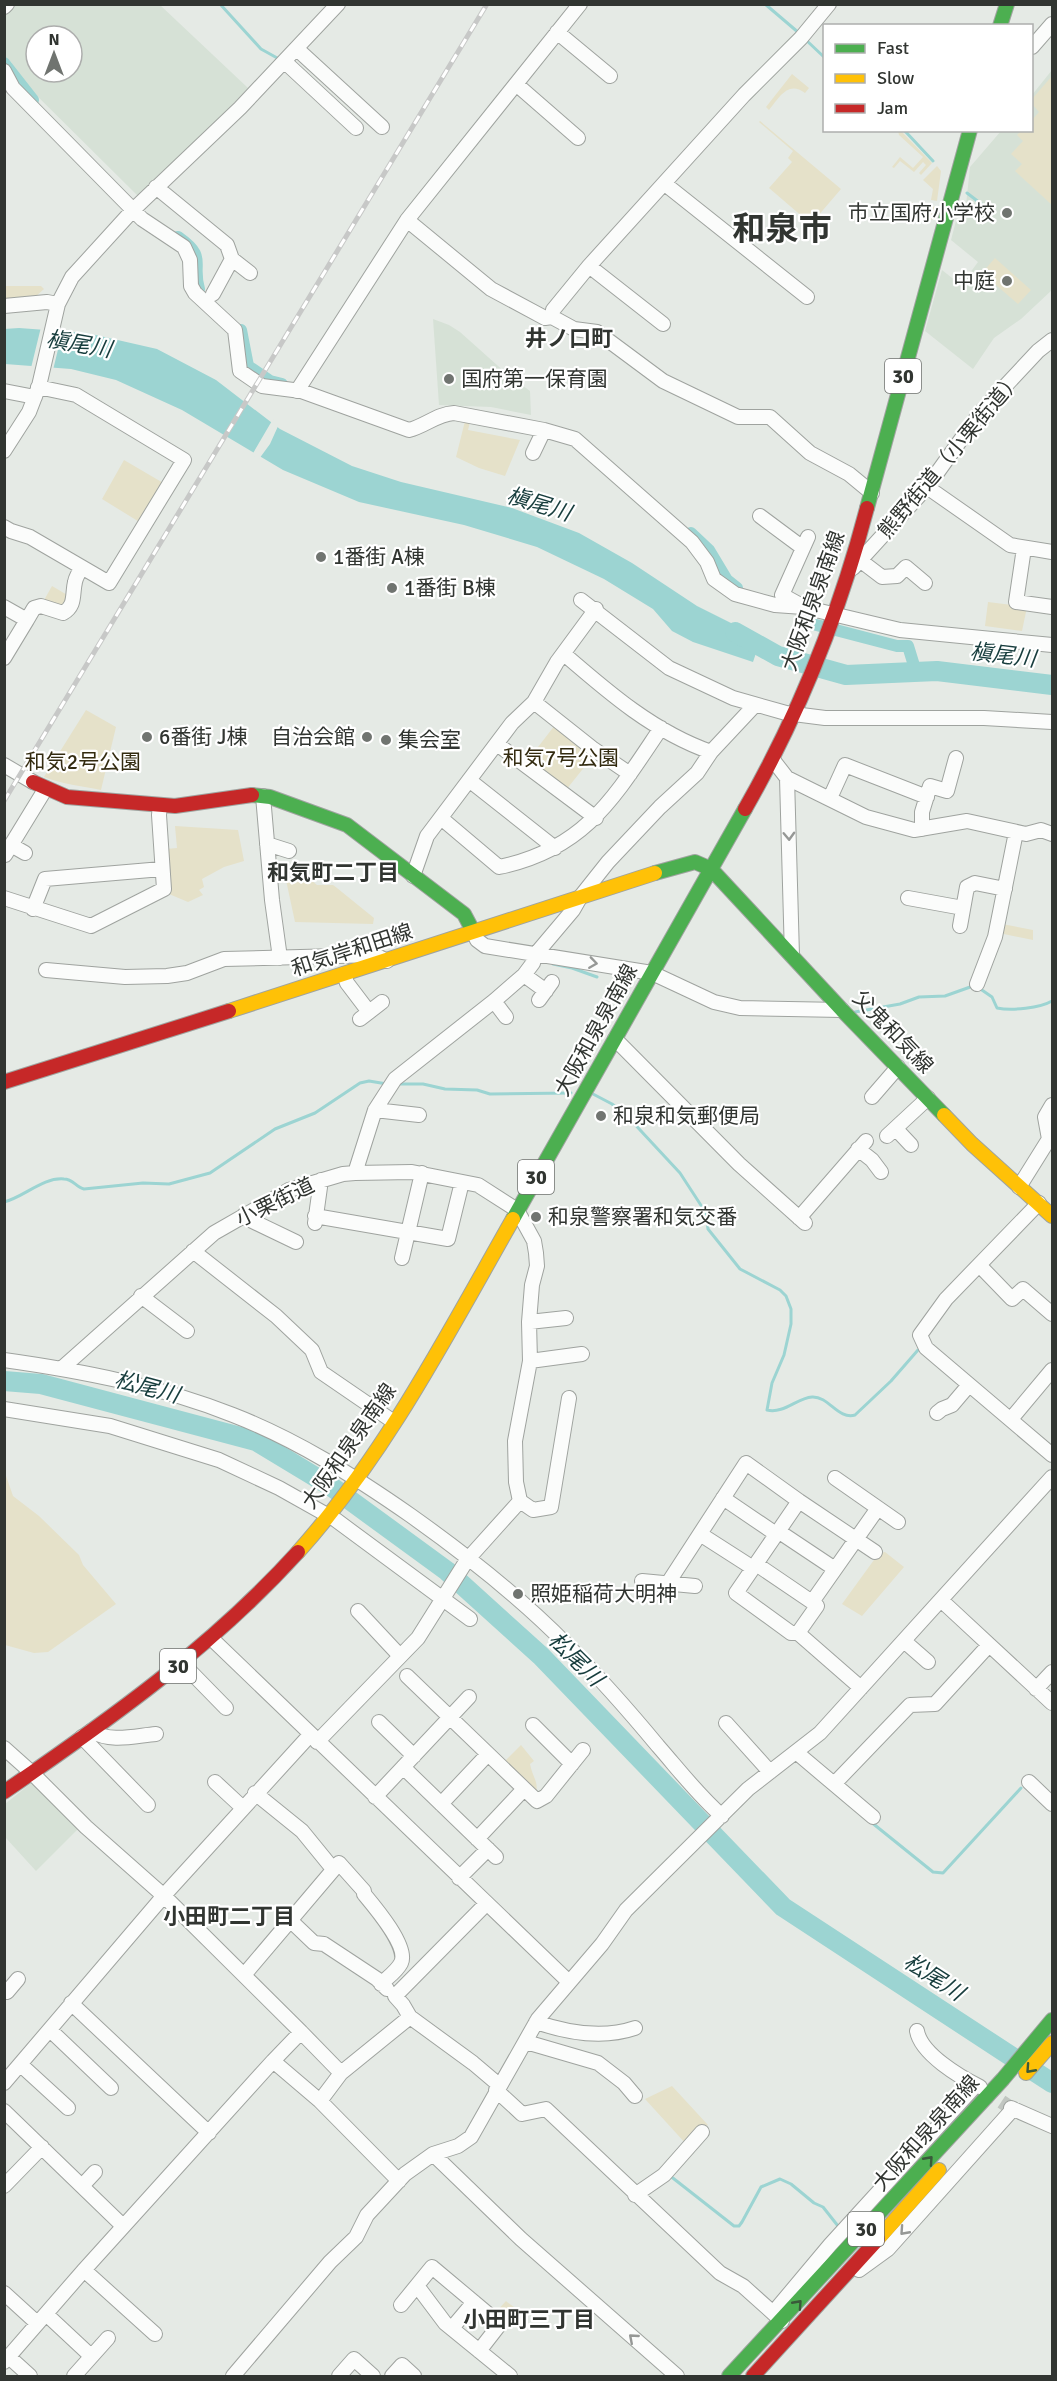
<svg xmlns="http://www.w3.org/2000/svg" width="1057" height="2381" viewBox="0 0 1057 2381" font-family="Signika,'Noto Sans JP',sans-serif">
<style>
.built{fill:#d6e1d6;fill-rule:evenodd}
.green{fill:#e5e1c9}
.water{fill:#9cd4d2}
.pier{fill:#e5eae5}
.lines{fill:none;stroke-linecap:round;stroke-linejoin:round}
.stream{stroke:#9cd4d2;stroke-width:3}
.canal{stroke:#9cd4d2;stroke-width:12}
.river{stroke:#9cd4d2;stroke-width:20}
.street-tunnel{stroke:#c1c6c1;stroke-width:14;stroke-dasharray:14 7;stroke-linecap:butt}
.street-casing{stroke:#9fa39f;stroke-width:16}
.fast-casing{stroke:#9fa39f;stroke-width:16}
.slow-casing{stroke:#9fa39f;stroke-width:16}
.jam-casing{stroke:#9fa39f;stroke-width:16}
.street{stroke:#fbfcfb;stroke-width:14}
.fast{stroke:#4caf50;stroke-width:14}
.slow{stroke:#ffc107;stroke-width:14}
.jam{stroke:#c62828;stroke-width:14}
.rail-casing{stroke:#c7c8c7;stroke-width:5}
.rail{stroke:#fff;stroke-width:3;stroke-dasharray:9;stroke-linecap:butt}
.oneway{stroke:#969896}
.oneway2{stroke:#395a3a}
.poi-dot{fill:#707470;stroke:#fff;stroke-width:2}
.labels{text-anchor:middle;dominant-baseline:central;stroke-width:4.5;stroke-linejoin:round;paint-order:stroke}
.shield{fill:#fff;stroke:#6f726f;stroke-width:1.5}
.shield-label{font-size:20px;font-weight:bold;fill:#313531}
.poi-label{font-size:21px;fill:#313531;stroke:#fff;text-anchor:start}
.street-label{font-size:21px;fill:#313531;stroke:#fff}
.park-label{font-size:21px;fill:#332b10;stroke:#fff}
.neighbourhood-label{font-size:22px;font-weight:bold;fill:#313531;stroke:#fff}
.water-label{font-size:22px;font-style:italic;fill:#173d3d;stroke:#fff}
.town-label{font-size:33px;font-weight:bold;fill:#313531;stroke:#fff}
</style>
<rect width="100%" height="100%" fill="#e5eae5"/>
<path class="built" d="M12,4L160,5L248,88L212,126L138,196L19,78L11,62L5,56L4,12ZM36,36H72V72H36Z
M1052,70V290L1021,319L994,338L973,369L925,331L942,270L961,285L978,262L951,240L956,221L966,205L970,167L1001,131L1032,130V95Z
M433,319L449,325L460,332L507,374L530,391L531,415L491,407L439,405Z
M30,1784L36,1785L79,1828L36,1871L5,1837V1804Z"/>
<path class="green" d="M792,74L809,88L805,93C788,80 779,98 769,110L766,107Z
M1052,76V205L1015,171L1022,164L1011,154L1023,141L1017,135L1021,131L1032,130V120L1039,112L1032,104V99Z
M760,121L841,189L811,224L769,188L792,162L788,158L793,151L759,122Z
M898,131H901L932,163L921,175L919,173L926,165L923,162L914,172L900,161L894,168L892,167L900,157L913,168L923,157L899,135Z
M937,166L941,171L937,201L931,200L933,189L923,180Z
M903,201L936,207L933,219L928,221L902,209L901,205Z
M995,258L1031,290L1018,304L982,273Z
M4,286H41L44,289L33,299L5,302Z
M466,417L471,418L468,430L520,440L505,476L479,468L456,457Z
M124,460L165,484L141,523L102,499Z
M52,586L69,596L65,607L43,602Z
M988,602L1027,607L1022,631L985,626Z
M86,710L116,727L101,790C81,786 63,784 44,777Z
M555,725L594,755L566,790L528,760Z
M175,826L238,830L244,861L224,867L202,879L204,887L199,890L203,895L188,902L169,894L166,849L177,848Z
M303,873L317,885H333L337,888L374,918L373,924L295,922L286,880Z
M1002,924L1033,930V940L999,933Z
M4,1470L13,1496L39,1516L79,1555L83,1565L116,1604L48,1652L34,1653L5,1645Z
M885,1552L904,1567L862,1616L842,1604L879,1553Z
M521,1745L534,1761L530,1764C532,1776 539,1782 536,1793L504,1762Z
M672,2086L708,2125L701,2128L687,2145L645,2099Z
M506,2301C515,2309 525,2311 528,2323L524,2328L510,2321L507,2324L494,2314Z"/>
<path class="water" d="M19,328L87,333L157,349L216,380L280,429L352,466L401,482L512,508L579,533L632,563L697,606L761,638L753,662L693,642L672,631L653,609L604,579L537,547L464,525L359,502L283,470L182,410L116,380L71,369L5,364L4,329Z"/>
<path class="pier" d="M41,327L63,329L53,370L31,368Z
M273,419L279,424L270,444L259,459L252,455Z"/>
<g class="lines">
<path class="stream" d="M220,4L261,49L279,59
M765,4L799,33
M806,40L824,57
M904,130L933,161
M967,193L984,206
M553,964L572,968L597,977
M979,988L992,997L997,1008C1012,1011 1040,1008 1052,1001
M855,1012L900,1004L919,997L945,996L973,986
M397,1084H423L445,1089L477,1090L490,1094L571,1093
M593,1094L612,1104L628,1117L680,1173L706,1213L708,1229L740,1269L780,1290L786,1296L791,1309V1324L784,1355L772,1383L767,1410C784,1414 797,1398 812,1397C829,1396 838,1420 855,1415L891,1381L918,1350
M4,1202C24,1197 43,1177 64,1179C73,1179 76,1187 84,1189L143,1183L169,1184L210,1173L275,1129L315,1113L360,1083L369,1081L387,1084
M871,1822L933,1872L943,1873L1021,1788
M669,2175L734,2226H739L742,2222L761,2187L780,2179L791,2184L814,2203L823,2207L838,2226"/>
<path class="canal" d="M4,63L33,100
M178,237C208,258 191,262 199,289
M241,330L248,366L270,381L282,384
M691,533L709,550L727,580L737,588
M805,622L897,646H908L916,672"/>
<path class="river" d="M735,632L778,656L846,675L937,671L1052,685
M4,1381L41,1384L256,1441L332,1487L447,1571L541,1656L783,1907L1052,2083"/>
<path class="street-tunnel" d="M984,2090L1011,2108"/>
<g class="street-casing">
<path id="street" d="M4,7L7,4
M557,32L610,76
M1032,47L1052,24
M297,49L382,127
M285,62L356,128
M4,71L13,88L142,219L184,247L190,260L191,286L195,293L235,330L240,371L262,386L301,391L409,430C425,426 437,414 454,413L544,430L575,439L692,542L707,562L714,579L735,594L775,605L803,607L900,630L1052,645
M516,84L578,138
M665,184L807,297
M156,187L227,245L232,259L250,273
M407,220L491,289L545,318L552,317L553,310L589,266L744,95L801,38L829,4
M589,266L663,324
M213,294L232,259
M4,306L47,302L58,304
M552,317L574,329L597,332L663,381L738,417H770L810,453L849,474L872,493
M4,391L35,397
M297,391L407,220L580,4
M4,451L29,412L39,386L58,304L72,277L133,210L240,108L338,4
M533,453L544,430
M927,487L1010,545L1052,552
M760,516L803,548
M4,527L11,531L30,537L109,583L184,460L76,395L38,387
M1024,548L1016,602L1052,607
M861,561L882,577L897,576L906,567L925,583
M853,568L927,487L980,413L1038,351L1052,340
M581,600L669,668L733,698L786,713L825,718H984L1052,722
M802,606L782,595L808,537
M4,607L27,620L34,608L41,606L63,613C76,606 72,594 75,582C76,577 79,572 82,568
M564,654C609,693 654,732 711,752
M4,658L27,620
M534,702L592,748L630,774
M497,744L596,818
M773,760L787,778L866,817L914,830L967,821L1026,834L1041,830L1052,834
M4,765L33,782
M787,778L792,956
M469,780L555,848
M263,796L272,900L280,958
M830,798L845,765L927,797
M441,818L499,867C586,849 615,796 661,728
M922,829V812L930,786L947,791L956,758
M267,844L289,851
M11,845L25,853
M5,855L46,788
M413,876L427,836L512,723L534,702L557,662L596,609
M4,898L91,926L164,889L159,815L160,805
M908,898L963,908
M33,909L45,879L162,869
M960,926L967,887L975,883L1005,889
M473,931L477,940L485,946L652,973L714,1002L740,1008L842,1010
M46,970L125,977L167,976L187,973L224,959L375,955L387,961
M344,974L347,983L369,1012
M524,975L546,991
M977,984L995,937L1016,832
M539,1000L552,982
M494,1001L506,1017
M360,1019L382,1002
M615,1039L739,1164L805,1223
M872,1097L898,1067
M375,1110L419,1115
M896,1129L911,1145
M887,1136L928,1098
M858,1149L872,1160L881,1172
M355,1173L375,1110L395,1079L494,1001L524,975L533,963L535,955L573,910L581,896L608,862L660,807L697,773L711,752L755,705
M1019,1187L1049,1139L1045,1117L1052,1105
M1039,1203L946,1299L920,1335L926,1348L1052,1455
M244,1215L246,1218L296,1242
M315,1216L448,1239L462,1182
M799,1218L866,1141
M315,1223L321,1180
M193,1251L276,1316L312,1350L321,1372L394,1422
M402,1258L422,1173
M980,1266L1012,1299L1023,1289L1052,1314
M141,1296L187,1331
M529,1322L566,1318
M4,1360C82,1371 160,1386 233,1415C297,1440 354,1476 410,1515C465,1554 520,1597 567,1645C599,1677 629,1711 658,1746C679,1770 698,1795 722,1816
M530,1361L582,1354
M61,1369L214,1233L289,1190L343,1174L355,1173L412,1172L478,1185L517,1210L534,1241L536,1253L537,1266L532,1285L529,1322L530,1361L515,1441L516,1482L520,1501L467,1560L418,1638L317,1742
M4,1409L110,1426L219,1460L279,1488L336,1520L470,1619
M937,1413L942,1409L952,1405L969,1385
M1011,1419L1052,1370
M835,1478L898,1522
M723,1498L776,1534
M520,1501L533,1510L551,1507L569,1398
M778,1531L835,1569
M700,1534L753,1568
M756,1564L812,1602
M642,1581L695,1586
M668,1583L746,1463L799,1501
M942,1601L1052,1703
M358,1611L400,1656
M798,1633L817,1606L812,1602L878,1508
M212,1639L569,1982
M904,1641L928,1662
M182,1663L226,1708
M407,1676L537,1801L546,1796L583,1750
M861,1688L798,1633H791L736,1593L799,1501L875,1552
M1036,1689L1052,1672
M379,1722L414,1756
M726,1723L770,1772
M533,1725L572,1764
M91,1731C111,1743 134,1736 156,1734
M82,1737L148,1805
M4,1748L32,1773L86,1827L164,1896L301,2032L273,2061L320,2101L399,2181
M796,1752L873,1817
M403,1767L496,1857
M215,1782L243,1808
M1029,1782L1052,1804
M834,1784L910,1705L935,1704L989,1645
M255,1793L302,1831L333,1869
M375,1797L469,1697
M441,1804L488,1754
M477,1839L524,1789
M459,1878L488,1849
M291,1921L314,1943L324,1944L377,1979L387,1989
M244,1975L339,1863L364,1891V1894C374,1906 409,1947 401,1963C397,1971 387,1978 381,1984
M4,1990L7,1992L18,1979
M71,2003L209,2133
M410,2017L473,2063L499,2085
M536,2022C568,2033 603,2039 635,2028
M50,2030L111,2088
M917,2031C921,2054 960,2077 980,2087
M301,2032L341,2073
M526,2042L598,2063L624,2083L635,2096
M21,2065L68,2108
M4,2083L167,1892L310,1735
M496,2090L522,2114L546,2109L720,2273L743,2286L782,2321
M320,2101L341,2073L410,2017L403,2005L395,1996L486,1904
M1011,2108L1052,2126
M4,2111L123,2226
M433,2154L521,2239L677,2376
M4,2186L42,2147
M82,2186L95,2172
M635,2195L664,2175L702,2132
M84,2270L155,2334
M859,2270L888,2249L1013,2109
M416,2287L421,2291L445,2323L510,2376
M4,2293L37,2323
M401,2305L432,2267L500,2324L479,2351
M773,2313L830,2245L976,2085
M46,2314L91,2356
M452,2328L474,2302
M9,2357L30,2376
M4,2362L84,2270L273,2061
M74,2376L108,2338
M233,2376L330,2262L356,2237L367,2215L405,2174L433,2154L458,2146L471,2137L538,2019L602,1944L626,1910L748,1789L820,1733L1052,1477
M339,2376L354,2359L373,2376
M392,2376L402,2365L414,2376"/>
</g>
<g class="fast-casing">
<path id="fast" d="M1000,26L1007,4
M867,508L970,130
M252,795L270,797L347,825L464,914L473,931
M655,873L695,862L711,869L842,1010L944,1115
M513,1219L745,809
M729,2376L1003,2079L1052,2020"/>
</g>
<g class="slow-casing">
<path id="slow" d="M229,1011L655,873
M944,1115L972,1144L1052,1216
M298,1552C386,1454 448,1333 513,1219
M1026,2073L1052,2043
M878,2239L939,2170"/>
</g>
<g class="jam-casing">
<path id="jam" d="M33,782L67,797L175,806L252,795
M745,809C798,716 840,611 867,508
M4,1082L229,1011
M4,1792C109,1720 212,1647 298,1552
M753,2376L878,2239"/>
</g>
<use href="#street" class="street"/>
<use href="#fast" class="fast"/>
<use href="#slow" class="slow"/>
<use href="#jam" class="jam"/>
<g class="rail-casing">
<path id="rail" d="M4,801L487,4"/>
</g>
<use href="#rail" class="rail"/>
</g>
<defs><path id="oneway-chevron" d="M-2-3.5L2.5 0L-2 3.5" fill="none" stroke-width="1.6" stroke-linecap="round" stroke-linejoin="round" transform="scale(1.5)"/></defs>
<g class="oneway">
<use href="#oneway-chevron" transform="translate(789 836) rotate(88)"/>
<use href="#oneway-chevron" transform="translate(593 963) rotate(8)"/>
<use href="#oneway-chevron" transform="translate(904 2231) rotate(132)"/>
<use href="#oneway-chevron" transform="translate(633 2338) rotate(-139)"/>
</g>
<g class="oneway2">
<use href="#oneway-chevron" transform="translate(1030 2069) rotate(132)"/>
<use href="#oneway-chevron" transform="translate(929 2160) rotate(-48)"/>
<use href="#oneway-chevron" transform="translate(798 2304) rotate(-48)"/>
</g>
<g class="poi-dot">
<circle cx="1007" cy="213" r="6"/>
<circle cx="1007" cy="281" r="6"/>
<circle cx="449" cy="379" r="6"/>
<circle cx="321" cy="557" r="6"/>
<circle cx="392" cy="588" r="6"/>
<circle cx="147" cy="737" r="6"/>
<circle cx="367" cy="737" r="6"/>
<circle cx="386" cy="740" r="6"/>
<circle cx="601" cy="1116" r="6"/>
<circle cx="536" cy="1217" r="6"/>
<circle cx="518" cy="1594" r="6"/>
</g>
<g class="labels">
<g class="shield">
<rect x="885" y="359" width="36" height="34" rx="4.5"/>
<rect x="518" y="1160" width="36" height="34" rx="4.5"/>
<rect x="160" y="1649" width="36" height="34" rx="4.5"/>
<rect x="848" y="2212" width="36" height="34" rx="4.5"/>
</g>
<g class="shield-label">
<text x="903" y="376">30</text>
<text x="536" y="1177">30</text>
<text x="178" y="1666">30</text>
<text x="866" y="2229">30</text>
</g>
<g class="poi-label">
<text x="995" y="213" text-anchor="end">市立国府小学校</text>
<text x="995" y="281" text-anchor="end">中庭</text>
<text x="461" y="379">国府第一保育園</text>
<text x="333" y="557">1番街 A棟</text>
<text x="404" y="588">1番街 B棟</text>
<text x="159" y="737">6番街 J棟</text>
<text x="355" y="737" text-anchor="end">自治会館</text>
<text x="398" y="740">集会室</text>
<text x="613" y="1116">和泉和気郵便局</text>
<text x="548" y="1217">和泉警察署和気交番</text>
<text x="530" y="1594">照姫稲荷大明神</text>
</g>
<g class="street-label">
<text transform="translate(950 455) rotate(-50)">熊野街道（小栗街道）</text>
<text transform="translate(813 601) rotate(-70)">大阪和泉泉南線</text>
<text transform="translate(352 950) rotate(-18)">和気岸和田線</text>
<text transform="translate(596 1030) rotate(-61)">大阪和泉泉南線</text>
<text transform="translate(893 1032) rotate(46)">父鬼和気線</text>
<text transform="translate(275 1202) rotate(-26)">小栗街道</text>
<text transform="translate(349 1446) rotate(-55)">大阪和泉泉南線</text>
<text transform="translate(926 2133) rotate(-48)">大阪和泉泉南線</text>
</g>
<g class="park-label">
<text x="561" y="758">和気7号公園</text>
<text x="83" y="762">和気2号公園</text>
</g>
<g class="neighbourhood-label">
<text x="569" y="338">井ノ口町</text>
<text x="333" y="872">和気町二丁目</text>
<text x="229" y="1916">小田町二丁目</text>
<text x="529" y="2319">小田町三丁目</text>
</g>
<g class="water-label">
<text transform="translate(79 344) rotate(10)">槇尾川</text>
<text transform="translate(539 504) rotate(17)">槇尾川</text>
<text transform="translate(1003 655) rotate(7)">槇尾川</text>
<text transform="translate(147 1387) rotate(15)">松尾川</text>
<text transform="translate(576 1659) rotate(45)">松尾川</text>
<text transform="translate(934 1977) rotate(33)">松尾川</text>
</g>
<g class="town-label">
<text x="782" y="229">和泉市</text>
</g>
</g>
<rect width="1057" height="2381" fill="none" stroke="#313531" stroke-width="12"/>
<rect x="823" y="24" width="210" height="108" fill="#ffffff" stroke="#adaead" stroke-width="1.5"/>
<rect x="835" y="44" width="30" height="9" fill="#4caf50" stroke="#adaead" stroke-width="1.5"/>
<text x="877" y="54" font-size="18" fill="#313531">Fast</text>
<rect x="835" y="74" width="30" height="9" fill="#ffc107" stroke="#adaead" stroke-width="1.5"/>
<text x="877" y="84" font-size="18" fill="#313531">Slow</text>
<rect x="835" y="104" width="30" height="9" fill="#c62828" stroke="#adaead" stroke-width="1.5"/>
<text x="877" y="114" font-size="18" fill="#313531">Jam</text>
<g transform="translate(54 54)"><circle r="28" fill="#ffffff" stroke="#adaead" stroke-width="1.5"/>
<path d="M0-4.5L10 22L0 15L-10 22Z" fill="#707470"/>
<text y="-9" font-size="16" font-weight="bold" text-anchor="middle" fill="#313531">N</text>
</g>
</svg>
